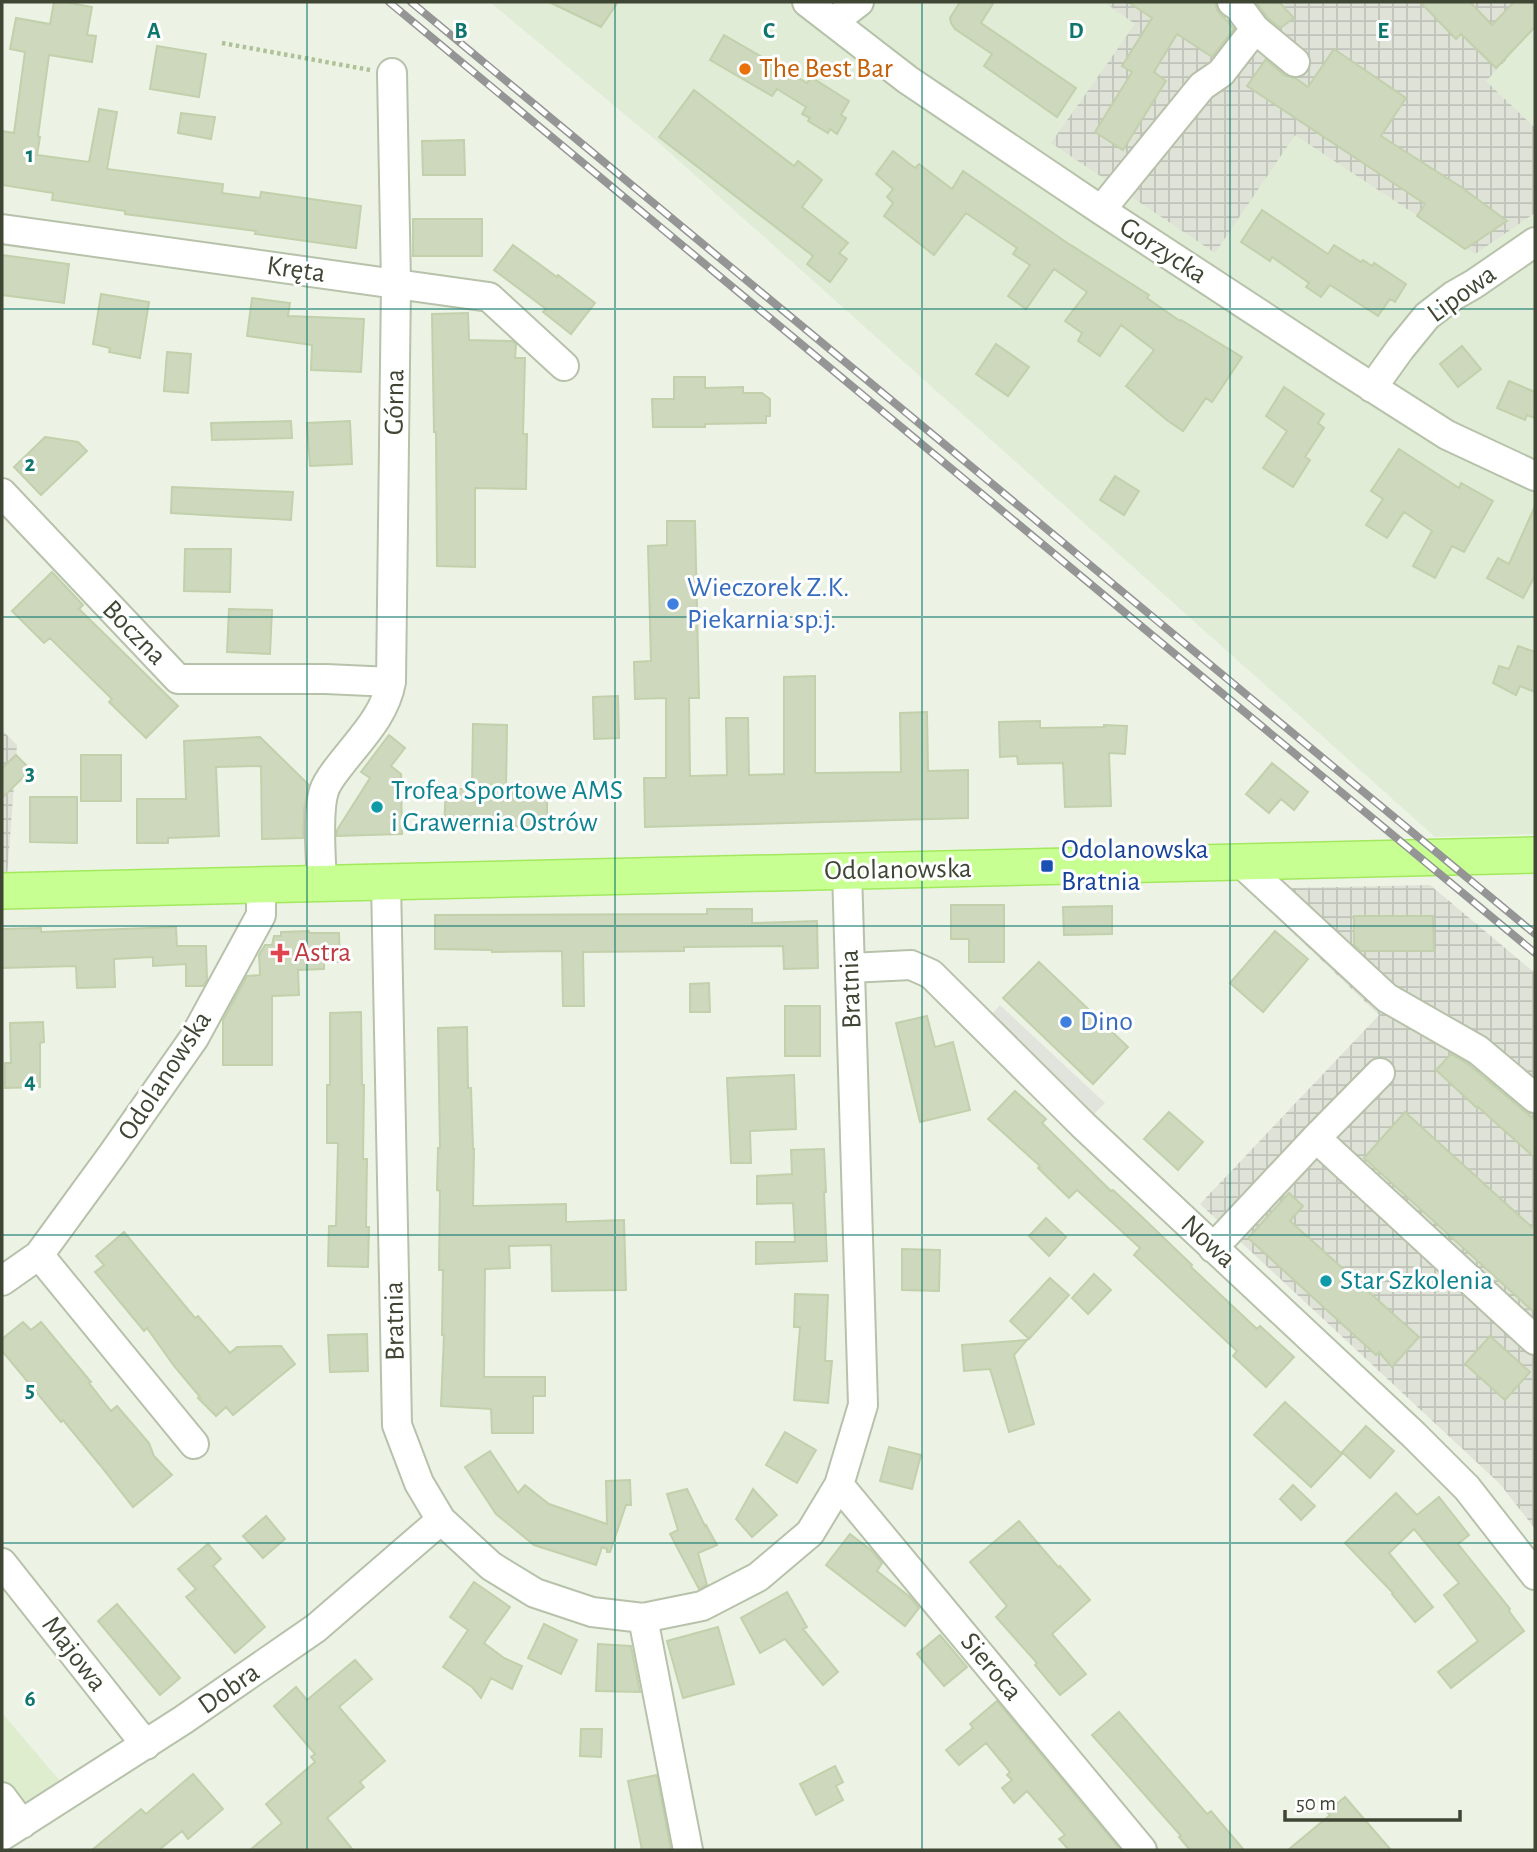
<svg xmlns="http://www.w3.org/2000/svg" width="1537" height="1852" viewBox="0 0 1537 1852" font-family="'Alegreya Sans',sans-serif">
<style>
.residential{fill:#e1ecd6}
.industrial{fill:url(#industrial-grid)}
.education{fill:#ddedce}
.parking{fill:#e1e4dd}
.building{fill:#cdd8bc;stroke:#c2d0ac;stroke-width:2}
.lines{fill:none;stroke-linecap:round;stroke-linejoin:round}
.minor-casing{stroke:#b7c2aa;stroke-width:32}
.major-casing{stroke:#a3e95d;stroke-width:38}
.path{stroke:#afc297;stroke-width:4.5;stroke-dasharray:3.5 3.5;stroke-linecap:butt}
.minor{stroke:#fff;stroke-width:28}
.major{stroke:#c7ff92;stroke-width:35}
.rail-casing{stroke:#959595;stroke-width:8}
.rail{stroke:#fff;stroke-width:5;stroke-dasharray:16;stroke-linecap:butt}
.grid{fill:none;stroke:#0f766e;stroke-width:2;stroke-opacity:0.55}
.food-dot{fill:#e8710a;stroke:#fff;stroke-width:2.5}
.shop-dot{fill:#3f7fe0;stroke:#fff;stroke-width:2.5}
.culture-dot{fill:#0f9aa8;stroke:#fff;stroke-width:2.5}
.transit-dot{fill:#1a4fb4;stroke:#fff;stroke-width:2.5}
.health-dot{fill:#e0444e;stroke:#fff;stroke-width:2.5}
.labels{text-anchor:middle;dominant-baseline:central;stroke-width:6;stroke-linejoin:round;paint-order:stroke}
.food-label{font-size:28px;fill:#c56008;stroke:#fff;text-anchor:start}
.street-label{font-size:28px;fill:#3f4634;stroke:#fff}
.shop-label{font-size:28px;fill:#366cbe;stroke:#fff;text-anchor:start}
.culture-label{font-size:28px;fill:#0d838f;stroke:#fff;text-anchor:start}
.transit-label{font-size:28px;fill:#164399;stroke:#fff;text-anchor:start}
.health-label{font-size:28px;fill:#be3a42;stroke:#fff;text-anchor:start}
.grid-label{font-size:23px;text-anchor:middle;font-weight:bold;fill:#0f766e;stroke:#fff;stroke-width:6;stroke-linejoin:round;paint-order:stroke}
</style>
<defs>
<pattern id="industrial-grid" width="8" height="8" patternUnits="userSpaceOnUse" patternTransform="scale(1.75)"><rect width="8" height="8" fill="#dee2d7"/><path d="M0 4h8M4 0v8" fill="none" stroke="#c0c3b9"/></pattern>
</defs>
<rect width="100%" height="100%" fill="#ecf3e5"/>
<path class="residential" d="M490,2H1535V834L1435,837L659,143Z"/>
<path class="industrial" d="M1104,2H1249L1276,30L1294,18L1279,2H1514L1488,29L1511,52L1509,57L1486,81L1535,128V213L1475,254L1295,135L1215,253L1051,143L1135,24Z
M2,730L17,745L6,891H2Z
M1430,885L1535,973V1529L1500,1484L1200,1204L1379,1015L1247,889Z"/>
<path class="education" d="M2,1713L60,1781L2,1817Z"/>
<path class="parking" d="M1000,1005L1105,1103L1083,1125L982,1025Z"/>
<path class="building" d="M54,2H65L92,7L87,35L96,36L92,62L49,55L38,136L40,137L37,155L89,162L99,109L117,112L107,169L223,184L222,193L260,198L261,192L361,206L356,248L255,234L256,231L125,214V211L52,200L53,193L2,185V131L14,133L25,52L10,49L16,18L50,24Z
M549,2H618L601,27Z
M960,2H994L981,23L1076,88L1057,117L984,66L992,54L955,29L951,23L950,18Z
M1128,2H1215L1217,10L1234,29L1212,57L1177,34L1154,72L1166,81L1123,150L1095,132L1132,72L1122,66L1152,18Z
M1256,2H1279L1294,18L1280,28L1267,17Z
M1420,2H1470L1492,25L1514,2H1535V27L1496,68L1461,34L1456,39Z
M724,35L807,83L811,77L849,101L841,115L846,118L837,134L830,129L828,133L808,121L810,118L802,114L806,107L777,89L772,96L710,60Z
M157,46L206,54L199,97L150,89Z
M1334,49L1406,98L1381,136L1461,187L1507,221L1465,249L1417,216L1425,204L1247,86L1266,59L1284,75L1295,78L1308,87Z
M694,90L794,166L798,161L822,180L802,207L848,243L839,253L847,259L830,282L807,264L813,256L659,137Z
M181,113L215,117L211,139L178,133Z
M464,140L465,175H423L422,141Z
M893,151L915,168L919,164L952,189L963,171L1066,242L1149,295L1147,298L1180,321L1181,320L1242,357L1212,402L1206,398L1183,431L1168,421L1126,386L1154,350L1121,325L1100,356L1078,341L1082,333L1065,321L1087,292L1054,269L1026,309L1008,296L1030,265L1013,254L1017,248L966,213L934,255L884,216L893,203L887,197L893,189L876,174Z
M1262,210L1328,254L1334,245L1361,262L1363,260L1372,266L1374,263L1406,284L1395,302L1390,299L1378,316L1330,285L1321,297L1306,287L1309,283L1272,257L1270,261L1241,242Z
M413,219H482V256H413Z
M513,245L557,277L558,275L595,303L571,334L543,312L546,309L494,270Z
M2,255L69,264L64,303L2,295Z
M101,294L149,302L140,358L109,352L110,348L93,344Z
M252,298L290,303L288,316L364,319L361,372L311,370L312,345L247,336Z
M468,313L469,340L513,341L516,344L515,358H525L523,434H527L526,489L475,488V567L437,566L436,432H434L432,314Z
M996,344L1029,367L1008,396L976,374Z
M1462,346L1481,369L1458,387L1440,364Z
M167,352L191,354L188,393L164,391Z
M674,377H705V388L743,387V393H762L770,399V416H766V423L705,424V427H653L652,399H674Z
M1509,381L1535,392V418L1527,415L1525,420L1497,408Z
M1284,387L1324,414L1318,423L1324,428L1305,457L1310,460L1293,487L1263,468L1287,431L1266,416Z
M291,421L292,438L212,440L211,423Z
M350,421L352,464L310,466L307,423Z
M45,437L78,442L87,451L41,495L14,467Z
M1399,449L1459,488L1461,483L1493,501L1464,552L1452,546L1435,578L1413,566L1432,531L1404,512L1387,538L1366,525L1383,499L1371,491Z
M1115,476L1139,491L1124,515L1100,500Z
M172,487L293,492L291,520L171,513Z
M1535,506V576L1523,598L1487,578L1498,558L1509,564Z
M667,521H695L699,698H689L690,776L727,775L726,718H748L749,775L784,774V677L815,676V773L901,772L900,713L927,712L928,771L968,770V818L645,827L644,778H666V698L635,699L634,662L651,661L648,546L667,545Z
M185,549H231L230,592L184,591Z
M52,572L83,605L79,609L178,706L146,738L109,702L112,699L50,638L44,643L12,611Z
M229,609L272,610L270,654L227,652Z
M1518,646L1535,652V692L1520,686L1516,695L1493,683L1499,666L1509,669Z
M618,696L619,738L594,739L593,697Z
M1040,721V728L1104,727V725L1127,726L1125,754L1109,753L1111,806L1065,807L1063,763L1018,764L1017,756L1000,757L999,722Z
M473,724L507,725L506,789L547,788V827L444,826L446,789H472Z
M389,735L405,748L391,766L401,774L402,834L337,836V830L370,778L361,772Z
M260,737L309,785L304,809L303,838L262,839L261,766L216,767L219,836L168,838V843H137V799H186L184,741Z
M16,755L31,770L2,798V768Z
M81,755H121V801H81Z
M1272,763L1308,792L1294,810L1281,799L1269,813L1246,794Z
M30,797H77V843L30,842Z
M951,905H1004V962H969V939H951Z
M1112,906V934L1064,935L1063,907Z
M707,909H752V923L817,921L818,968L784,969L783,946L684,947V951L583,952L584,1006H563L562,951L492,952V950L435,949V915L707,914Z
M1354,916H1433L1434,951H1361L1354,945Z
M176,927L177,946H206L207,980L203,986H186V964L153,966V957L114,959L115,987L77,988L76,966L2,968V929L41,928V932Z
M309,931V933H339L340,962H324V969L298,970L299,995L272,996V1065H223V1020L247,976L260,975L259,955L265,945H272L274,936H281V932Z
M1275,931L1308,959L1263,1012L1230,983Z
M1039,962L1128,1047L1093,1084L1003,998Z
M709,983L710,1012H690V984Z
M785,1006H820V1056H785Z
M361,1012L362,1085H364L363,1159H367L366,1227H369L368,1267L328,1266L329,1226H336L338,1143H327V1085H330V1013Z
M927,1016L935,1047L953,1042L970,1110L920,1122L896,1023Z
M43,1022L44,1042L40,1043V1087L5,1088V1063H11L10,1023Z
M467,1027L468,1088H471L473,1149H474L473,1206L566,1204V1222L624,1220L626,1290L552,1291L551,1245L509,1246L510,1268L485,1269L484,1377H545V1396H533V1433H492L491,1409L441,1406L444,1335H442L443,1270H439L440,1191L437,1190L438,1148H440L438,1028Z
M1451,1054L1468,1064L1535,1120V1158L1478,1107L1477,1108L1436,1070Z
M794,1075L796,1129L750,1131L751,1163H731L727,1078Z
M1015,1091L1046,1119L1042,1123L1111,1191L1113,1190L1141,1216L1192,1265L1191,1267L1257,1329L1260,1326L1294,1357L1266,1387L1233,1356L1237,1351L1134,1255L1140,1248L1077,1190L1069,1198L1038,1168L1040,1166L988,1119Z
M1169,1112L1203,1142L1178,1170L1144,1139Z
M1405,1112L1535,1230V1313L1364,1158Z
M824,1149L826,1192H824L827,1261L756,1264V1242H795L793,1203L757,1204V1176L792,1174L791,1150Z
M1289,1193L1303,1206L1290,1221L1419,1337L1392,1367L1379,1352L1376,1355L1248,1238Z
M1046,1218L1066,1237L1049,1256L1029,1236Z
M124,1232L195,1318L198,1316L230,1353L237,1347L281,1346L295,1364L233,1415L226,1407L216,1416L198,1398L200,1397L174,1366L147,1328L144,1331L95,1272L104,1265L96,1256Z
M902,1249L940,1250L939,1291L902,1290Z
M1094,1274L1111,1290L1088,1314L1072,1298Z
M1050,1278L1069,1295L1029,1339L1010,1321Z
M795,1294L828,1295L825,1361H832L828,1403L794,1400L800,1327H794Z
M23,1322L31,1330L41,1322L91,1382L89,1383L111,1411L117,1406L149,1443L154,1456L172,1475L133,1507L100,1465L63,1420L61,1422L2,1351V1339Z
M367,1334L368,1371L330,1372L328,1335Z
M1490,1336L1530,1372L1505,1400L1465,1364Z
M1027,1340L1014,1355L1034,1424L1009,1432L990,1369L964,1371L962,1345Z
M1285,1402L1342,1454L1311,1487L1254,1435Z
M1366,1426L1394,1451L1370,1478L1342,1452Z
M785,1432L816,1450L797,1483L766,1465Z
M889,1447L921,1455L912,1489L880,1481Z
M490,1451L518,1493L525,1485L549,1504L607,1524L606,1481L630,1480L631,1505H626L610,1552H607V1549L602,1547L596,1565L534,1545L496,1514L465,1467Z
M1293,1485L1315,1506L1301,1520L1280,1499Z
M687,1489L705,1526L706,1525L717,1545L698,1553L707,1585L699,1589L670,1534L678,1530L667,1494Z
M753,1489L777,1515L752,1537L736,1519Z
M1396,1493L1417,1515L1439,1497L1469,1535L1458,1544L1510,1609L1509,1611L1524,1631L1451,1688L1438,1672L1478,1641L1444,1595L1459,1583L1414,1529L1389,1553L1433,1607L1415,1622L1392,1594L1393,1593L1345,1543Z
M266,1516L285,1539L263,1558L243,1536Z
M1019,1521L1059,1568L1060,1566L1090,1600L1052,1634L1086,1674L1060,1695L1035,1665L1037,1663L996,1617L1007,1606L970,1562Z
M850,1534L871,1550L882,1563L877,1571L910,1597L919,1608L905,1626L826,1565Z
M208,1544L221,1559L213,1566L265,1627L235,1653L186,1597L196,1589L178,1569Z
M474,1582L510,1607L484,1643L504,1658L522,1666L512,1689L491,1678L481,1698L472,1687L443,1667L468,1630L450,1617Z
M787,1592L807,1627L803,1629L838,1672L823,1685L785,1639L760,1653L741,1618Z
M117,1604L180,1678L160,1695L98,1621Z
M544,1624L577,1640L561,1674L528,1658Z
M718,1627L734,1684L683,1698L667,1641Z
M940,1635L967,1667L944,1686L917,1654Z
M598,1644L631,1646L640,1692L596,1691Z
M355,1660L372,1679L339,1707L385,1761L360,1782L364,1787L327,1818L353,1850H250L282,1823L266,1804L315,1762L311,1757L315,1754L274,1706L296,1687L307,1700Z
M997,1701L1121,1850H1069L1059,1839L1065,1835L1027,1791L1014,1803L1002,1788L1012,1780L1007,1775L1010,1772L986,1743L959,1765L946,1750L973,1728L970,1724Z
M1119,1712L1207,1814L1211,1811L1244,1850H1190L1179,1837L1181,1836L1092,1735Z
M581,1729H602L601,1757L580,1756Z
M835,1766L843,1782L836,1786L843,1800L816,1815L800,1784Z
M193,1774L223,1809L188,1839L182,1831L159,1850H92L141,1809L146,1814Z
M657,1775L671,1850H642L628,1781Z
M1345,1797L1391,1850H1288L1330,1815L1327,1812Z"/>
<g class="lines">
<g class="minor-casing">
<path id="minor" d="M807,2L908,80L1101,210L1342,368L1447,435L1535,476
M833,22L859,2
M1255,29L1295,62
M1101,210L1202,86L1221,73L1255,29L1238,6L1232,2
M2,229L489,297L564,366
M1372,388L1400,349L1427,316L1453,296L1474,284L1535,242
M2,493L178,679H326L391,682
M1240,862L1387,998L1478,1050L1535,1098
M386,882L397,1425L419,1483L441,1520L491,1566L535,1593L592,1612L643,1618L702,1606L758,1577L810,1533L839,1485L863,1405L847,871
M322,883C321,859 317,812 324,791C327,781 335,772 341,764C361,738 385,715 391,682L396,284L392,73
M850,968L911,965L931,974L1083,1125L1414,1435L1467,1488L1535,1575
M1316,1138L1535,1340
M1213,1248L1316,1138L1380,1073
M39,1255L194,1444
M2,1281L39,1255L112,1155L194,1038L261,915V884
M839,1485L1142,1850
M2,1563L146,1745
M643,1618L688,1850
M2,1797L22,1824
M2,1836L183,1720L316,1628L441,1520"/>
</g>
<g class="major-casing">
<path id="major" d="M2,891L1535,855"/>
</g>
<path class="path" d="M222,43L370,70"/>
<use href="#minor" class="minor"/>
<use href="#major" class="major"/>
<g class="rail-casing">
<path id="rail" d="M389,2L1535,953
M411,2L1535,934"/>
</g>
<use href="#rail" class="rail"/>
</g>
<path class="grid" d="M307,2V1850M615,2V1850M922,2V1850M1230,2V1850M2,309H1535M2,617H1535M2,926H1535M2,1235H1535M2,1543H1535"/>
<circle class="food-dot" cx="745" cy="69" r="7"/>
<g class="shop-dot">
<circle cx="673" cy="604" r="7"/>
<circle cx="1066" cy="1022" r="7"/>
</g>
<g class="culture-dot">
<circle cx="377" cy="807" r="7"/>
<circle cx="1326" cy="1281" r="7"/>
</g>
<rect class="transit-dot" x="1040" y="859" width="14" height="14" rx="3.5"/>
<path class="health-dot" d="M276.5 942.5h7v7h7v7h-7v7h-7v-7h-7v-7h7z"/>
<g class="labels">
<g class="food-label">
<text x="759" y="69">The Best Bar</text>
</g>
<g class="street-label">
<text transform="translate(1163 251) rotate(33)">Gorzycka</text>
<text transform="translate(296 270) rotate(8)">Kręta</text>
<text transform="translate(1462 294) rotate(-36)">Lipowa</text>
<text transform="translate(395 402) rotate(-89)">Górna</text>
<text transform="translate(134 633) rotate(46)">Boczna</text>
<text transform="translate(898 870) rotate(-1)">Odolanowska</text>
<text transform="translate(851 989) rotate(-92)">Bratnia</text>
<text transform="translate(165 1076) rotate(-57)">Odolanowska</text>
<text transform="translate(1208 1242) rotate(43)">Nowa</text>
<text transform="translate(395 1321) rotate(-91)">Bratnia</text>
<text transform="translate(74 1654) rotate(52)">Majowa</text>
<text transform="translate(991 1667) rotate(50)">Sieroca</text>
<text transform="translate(229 1689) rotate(-35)">Dobra</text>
</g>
<g class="shop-label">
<text x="687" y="588">Wieczorek Z.K.<tspan x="687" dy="32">Piekarnia sp.j.</tspan></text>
<text x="1080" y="1022">Dino</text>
</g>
<g class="culture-label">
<text x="391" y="791">Trofea Sportowe AMS<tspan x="391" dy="32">i Grawernia Ostrów</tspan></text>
<text x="1340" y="1281">Star Szkolenia</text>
</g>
<g class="transit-label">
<text x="1061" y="850">Odolanowska<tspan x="1061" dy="32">Bratnia</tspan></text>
</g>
<g class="health-label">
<text x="294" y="953">Astra</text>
</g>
</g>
<g class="grid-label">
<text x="154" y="38">A</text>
<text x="461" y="38">B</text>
<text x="769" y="38">C</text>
<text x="1076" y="38">D</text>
<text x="1383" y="38">E</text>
<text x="30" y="162">1</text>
<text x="30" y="471">2</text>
<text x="30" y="780">3</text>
<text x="30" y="1088">4</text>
<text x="30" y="1397">5</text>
<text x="30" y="1706">6</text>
</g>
<rect width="1537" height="1852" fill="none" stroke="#3f4634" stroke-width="7"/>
<path d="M1285 1810v10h175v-10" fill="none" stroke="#3f4634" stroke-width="3.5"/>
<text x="1296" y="1810" font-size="21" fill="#3f4634" stroke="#ffffff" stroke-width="5" paint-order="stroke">50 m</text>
</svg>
